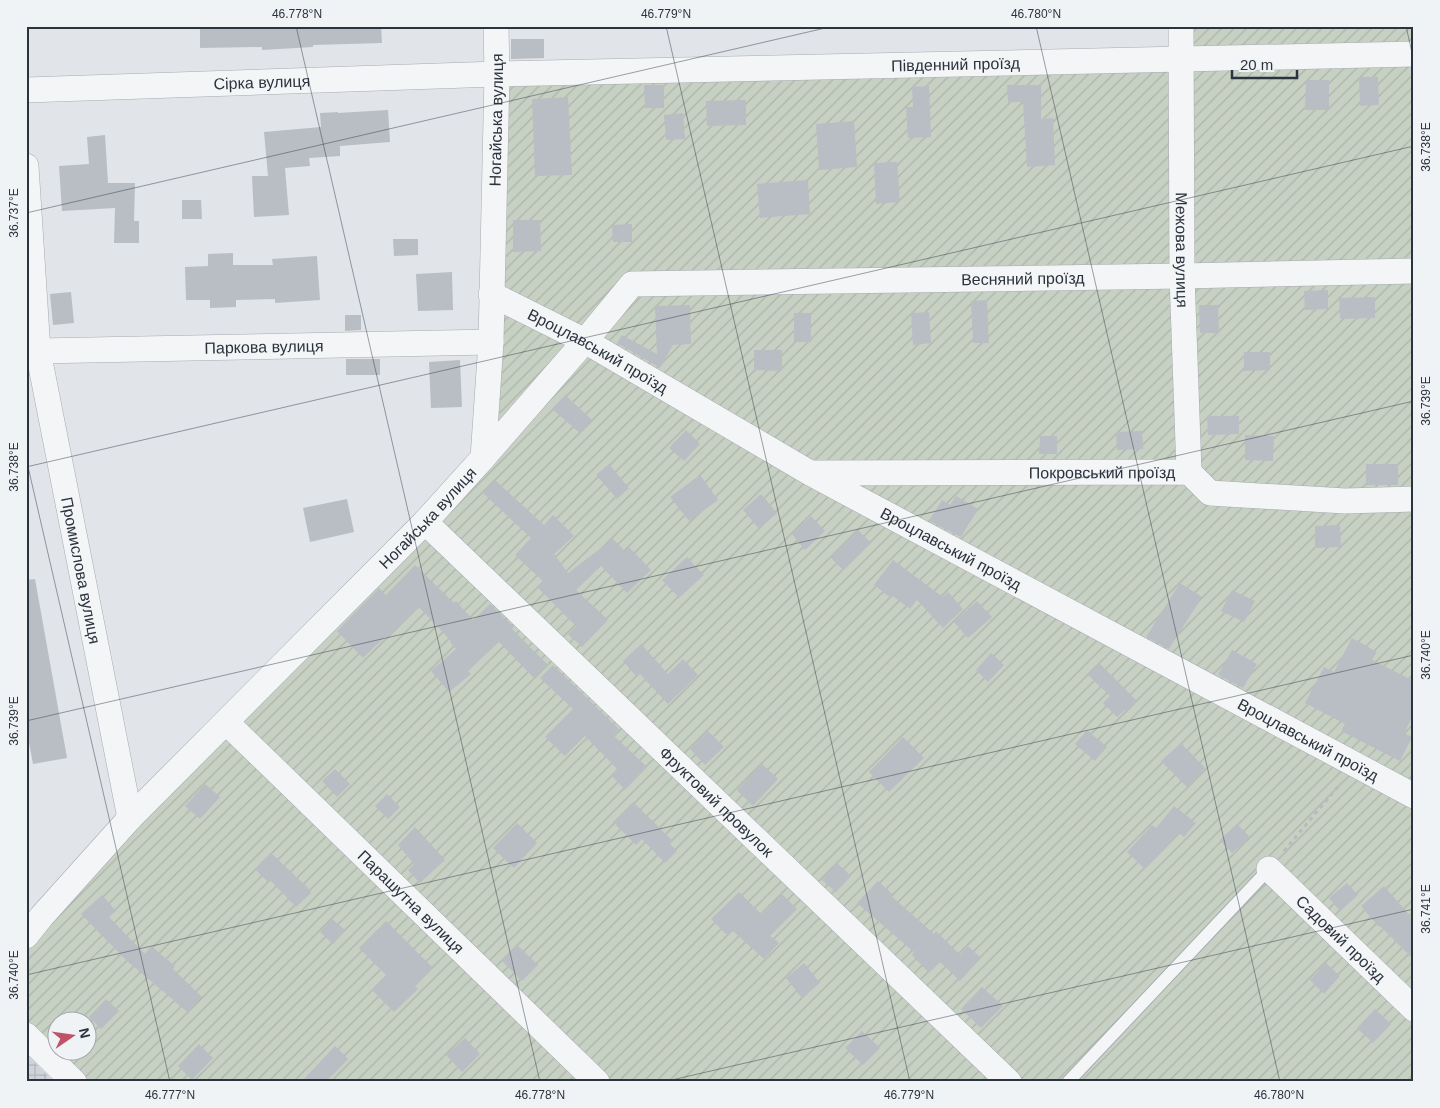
<svg xmlns="http://www.w3.org/2000/svg" width="1440" height="1108" viewBox="0 0 1440 1108" font-family="Helvetica,sans-serif">
<style>
.industrial{fill:url(#industrial-grid)}
.garden{fill:url(#garden-furrows)}
.building{fill:#b9bec4}
.lines{fill:none;stroke-linecap:round;stroke-linejoin:round}
.lane-casing{stroke:#a7abb2;stroke-width:14}
.street-casing{stroke:#a7abb2;stroke-width:26}
.path{stroke:#b7bbc0;stroke-width:3;stroke-dasharray:4 4;stroke-linecap:butt}
.lane{stroke:#f3f5f7;stroke-width:12}
.street{stroke:#f3f5f7;stroke-width:25}
.ticks{fill:none;stroke:#2b333e;stroke-width:1;stroke-opacity:0.45}
.labels{text-anchor:middle;dominant-baseline:central;stroke-width:4.5;stroke-linejoin:round;paint-order:stroke}
.street-label{font-size:16px;fill:#2b333e;stroke:#f0f3f6}
.neatline{fill:none;stroke:#2b333e;stroke-width:2}
.ticks-label{font-size:12px;text-anchor:middle;fill:#2b333e}
</style>
<defs>
<pattern id="industrial-grid" width="8" height="8" patternUnits="userSpaceOnUse" patternTransform="scale(1.25)"><rect width="8" height="8" fill="#cfd3da"/><path d="M0 4h8M4 0v8" fill="none" stroke="#b2b6bc"/></pattern>
<pattern id="garden-furrows" width="10" height="10" patternUnits="userSpaceOnUse" patternTransform="scale(1.25)"><rect width="10" height="10" fill="#c7d1c3"/><path d="M-1 1l2-2M0 10L10 0M9 11l2-2" fill="none" stroke="#abb4a9"/></pattern>
</defs>
<rect width="100%" height="100%" fill="#e1e4e8"/>
<path class="industrial" d="M26,1054L54,1082H26Z"/>
<path class="garden" d="M1181,26H1414V1082H90L58,1051L88,1050V1020H58L57,1050L26,1019V935L483,458L497,74L1180,60Z"/>
<path class="building" d="M200,26H381L382,43L313,45V47L262,50V47L200,48Z
M511,39H544V58L511,59Z
M1359,77H1378L1379,105L1360,106Z
M1306,80H1329V110H1305Z
M644,85H664V108H645Z
M1007,85H1041V119L1053,118L1055,165L1027,167L1023,102H1008Z
M929,86L931,137L908,138L906,107H913L912,87Z
M568,97L572,175L535,176L532,99Z
M746,100V125L707,126L706,101Z
M388,110L390,142L340,146V156L309,158L310,166L285,168L289,215L254,217L252,176H268L264,132L321,127L320,113L338,112V113Z
M683,113L685,139L666,140L664,115Z
M854,121L857,167L819,170L816,124Z
M105,135L108,183H135L134,221H139V243H114L115,208L62,211L59,166L89,164L87,137Z
M897,162L900,202L876,204L874,163Z
M808,180L810,214L760,218L757,184Z
M182,200H201L202,219H182Z
M513,220H540L541,251L513,252Z
M632,224V242H613L612,225Z
M393,239H418V255L394,256Z
M233,253V265H273L272,259L317,256L320,300L275,303V299L236,300V307L210,308V300H186L185,267L208,266V254Z
M452,272L453,310L418,311L416,274Z
M1328,290V309L1305,310L1304,291Z
M71,292L74,323L53,325L50,294Z
M1375,297V318L1340,319L1339,298Z
M987,300L989,343H973L971,301Z
M690,305L691,344L673,345L660,368L617,343L622,335L657,354L655,306Z
M1199,305H1218L1219,333H1200Z
M929,312L931,343L913,345L911,313Z
M794,313H811V342H794Z
M345,315H361V330L345,331Z
M754,350H782V371L754,370Z
M1244,352H1270V370L1244,371Z
M346,359H380V375H346Z
M460,360L462,407L431,408L429,362Z
M565,395L592,420L580,433L552,409Z
M1207,416H1239V434L1208,435Z
M686,430L700,444L684,461L669,448Z
M1142,431L1143,449L1117,450L1116,432Z
M1245,435L1274,436L1273,461L1245,460Z
M1040,436H1057V454H1039Z
M609,464L629,488L617,499L596,475Z
M1366,464H1398V485H1366Z
M700,475L718,500L689,521L670,497Z
M495,480L544,525L553,515L574,536L554,554L568,573L613,539L625,551L629,547L651,570L627,593L601,566L576,590L608,620L582,647L568,634L576,626L537,587L543,581L515,555L531,538L483,493Z
M761,494L777,513L759,529L743,510Z
M956,496L978,509L961,537L929,521L942,500L950,505Z
M347,499L354,532L310,542L303,508Z
M811,516L825,531L805,550L792,534Z
M1340,525L1341,547L1315,548V526Z
M858,530L871,543L843,570L830,557Z
M687,557L704,575L679,598L662,580Z
M893,560L943,597L948,592L963,609L943,628L917,600L910,609L893,596L891,598L874,585Z
M415,565L454,603L456,601L473,620L490,604L514,627L512,629L547,664L534,678L499,642L468,671L471,674L449,692L431,671L456,649L450,642L451,641L419,607L387,638L386,636L363,658L337,631L379,588L386,595Z
M35,579L67,758L33,764L26,726V580Z
M1180,583L1202,597L1169,649L1146,637Z
M1232,590L1255,601L1244,622L1221,611Z
M977,601L992,617L968,638L954,622Z
M1352,638L1377,652L1372,660L1414,681V714L1404,733L1412,737L1400,761L1341,731L1345,724L1305,703L1324,667L1334,672Z
M641,644L668,674L683,659L698,675L668,704L640,674L637,677L623,661Z
M1232,650L1257,664L1243,688L1218,675Z
M991,653L1004,665L988,682L976,670Z
M1099,663L1137,701L1127,712L1125,710L1117,717L1103,703L1110,696L1088,675Z
M553,665L619,729L613,735L647,767L625,790L611,775L617,769L585,736L565,756L545,737L573,709L540,678Z
M1087,730L1107,747L1095,761L1075,744Z
M708,731L724,747L705,765L690,749Z
M903,737L924,758L889,792L869,772Z
M1181,743L1205,768L1187,787L1161,761Z
M762,764L778,779L753,806L737,790Z
M335,769L350,784L337,797L322,781Z
M205,784L220,797L200,819L185,806Z
M387,794L400,807L388,819L375,806Z
M633,802L673,841L670,844L677,851L665,863L642,839L636,845L613,822Z
M1174,806L1196,823L1184,837L1179,833L1145,869L1127,852L1152,825L1156,828Z
M517,823L537,843L514,868L493,848Z
M1237,824L1250,837L1232,853L1220,840Z
M415,827L445,860L420,883L408,870L414,864L398,845Z
M271,853L308,888L311,893L296,907L270,880L268,882L255,869Z
M837,863L851,876L836,892L822,880Z
M878,881L892,894L890,895L934,934L936,931L960,955L968,946L981,958L960,981L940,962L929,973L912,955L914,952L857,903Z
M1347,883L1358,895L1340,911L1329,898Z
M1384,886L1414,920V960L1380,926L1379,927L1361,906Z
M739,892L762,915L782,894L797,909L770,936L779,943L764,959L733,931L728,936L711,919Z
M102,895L116,911L109,917L145,954L151,946L175,966L173,969L202,997L187,1012L171,998L127,961L81,914Z
M332,919L345,930L333,944L320,932Z
M386,921L433,968L415,986L418,989L394,1012L372,990L387,976L359,948Z
M517,945L538,965L522,981L502,961Z
M804,963L820,983L802,998L786,978Z
M1326,963L1340,976L1324,994L1310,980Z
M982,987L1003,1006L981,1028L961,1009Z
M106,999L119,1011L101,1029L89,1017Z
M1375,1009L1391,1024L1373,1043L1357,1028Z
M862,1031L880,1048L863,1065L845,1048Z
M465,1038L480,1054L462,1072L446,1055Z
M199,1044L213,1058L192,1080L178,1066Z
M335,1046L348,1059L326,1082H301Z"/>
<g class="lines">
<g class="lane-casing">
<path id="lane" d="M1068,1082L1269,869"/>
</g>
<g class="street-casing">
<g id="street">
<path id="s1" d="M1181,26L1182,276L1189,472"/>
<path id="s2" d="M26,90L497,74L1414,54"/>
<path id="s3" d="M26,166L38,351L130,818"/>
<path id="s4" d="M491,294L585,341L810,473L1414,796"/>
<path id="s5" d="M38,351L491,342"/>
<path id="s6" d="M483,458L585,341L632,284L1182,276L1414,271"/>
<path id="s7" d="M813,473L1189,472L1210,493L1345,501L1414,499"/>
<path id="s8" d="M425,522L1009,1082"/>
<path id="s9" d="M226,722L597,1082"/>
<path id="s10" d="M1269,869L1414,1009"/>
<path id="s11" d="M26,936L42,916L130,818L425,522L483,458L491,342L497,74L496,26"/>
<path d="M26,1035L74,1082"/>
</g>
</g>
<path class="path" d="M1284,851L1341,783"/>
<use href="#lane" class="lane"/>
<use href="#street" class="street"/>
</g>
<path class="ticks" d="M296,26L540,1082M666,26L910,1082M1036,26L1280,1082M1406,26L1414,62M26,213L834,26M26,458L170,1082M26,467L1414,146M26,721L1414,401M26,975L1414,655M663,1082L1414,909"/>
<g class="labels">
<g class="street-label">
<text stroke="none"><textPath href="#s2" startOffset="930">Південний проїзд</textPath></text>
<text stroke="none"><textPath href="#s2" startOffset="236">Сірка вулиця</textPath></text>
<text stroke="none"><textPath href="#s11" startOffset="1000">Ногайська вулиця</textPath></text>
<text stroke="none"><textPath href="#s1" startOffset="224">Межова вулиця</textPath></text>
<text stroke="none"><textPath href="#s6" startOffset="620">Весняний проїзд</textPath></text>
<text stroke="none"><textPath href="#s5" startOffset="226">Паркова вулиця</textPath></text>
<text stroke="none"><textPath href="#s4" startOffset="121">Вроцлавський проїзд</textPath></text>
<text stroke="none"><textPath href="#s7" startOffset="289">Покровський проїзд</textPath></text>
<text stroke="none"><textPath href="#s11" startOffset="580">Ногайська вулиця</textPath></text>
<text stroke="none"><textPath href="#s4" startOffset="526">Вроцлавський проїзд</textPath></text>
<text stroke="none"><textPath href="#s3" startOffset="409">Промислова вулиця</textPath></text>
<text stroke="none"><textPath href="#s4" startOffset="931">Вроцлавський проїзд</textPath></text>
<text stroke="none"><textPath href="#s8" startOffset="404">Фруктовий провулок</textPath></text>
<text stroke="none"><textPath href="#s9" startOffset="258">Парашутна вулиця</textPath></text>
<text stroke="none"><textPath href="#s10" startOffset="100">Садовий проїзд</textPath></text>
</g>
</g>
<rect width="1440" height="1108" fill="none" stroke="#f0f3f6" stroke-width="55"/>
<g transform="translate(72 1036) rotate(77)"><circle r="24" fill="#f0f3f6" stroke="#a1a6ac"/>
<path d="M0-4L9 19L0 12L-9 19Z" fill="#bf5468"/>
<text y="-8" font-size="14" font-weight="bold" text-anchor="middle" fill="#2b333e">N</text>
</g>
<path d="M1232 70v8h65v-8" fill="none" stroke="#2b333e" stroke-width="2.5"/>
<text x="1240" y="70" font-size="15" fill="#2b333e" stroke="#f0f3f6" stroke-width="4" paint-order="stroke">20 m</text>
<rect x="28" y="28" width="1384" height="1052" class="neatline"/>
<g class="ticks-label">
<text x="297" y="18">46.778°N</text>
<text x="666" y="18">46.779°N</text>
<text x="1036" y="18">46.780°N</text>
<text transform="translate(1426 147) rotate(-90)" y="4">36.738°E</text>
<text transform="translate(14 213) rotate(-90)" y="4">36.737°E</text>
<text transform="translate(1426 401) rotate(-90)" y="4">36.739°E</text>
<text transform="translate(14 467) rotate(-90)" y="4">36.738°E</text>
<text transform="translate(1426 655) rotate(-90)" y="4">36.740°E</text>
<text transform="translate(14 721) rotate(-90)" y="4">36.739°E</text>
<text transform="translate(1426 909) rotate(-90)" y="4">36.741°E</text>
<text transform="translate(14 975) rotate(-90)" y="4">36.740°E</text>
<text x="170" y="1099">46.777°N</text>
<text x="540" y="1099">46.778°N</text>
<text x="909" y="1099">46.779°N</text>
<text x="1279" y="1099">46.780°N</text>
</g>
</svg>
